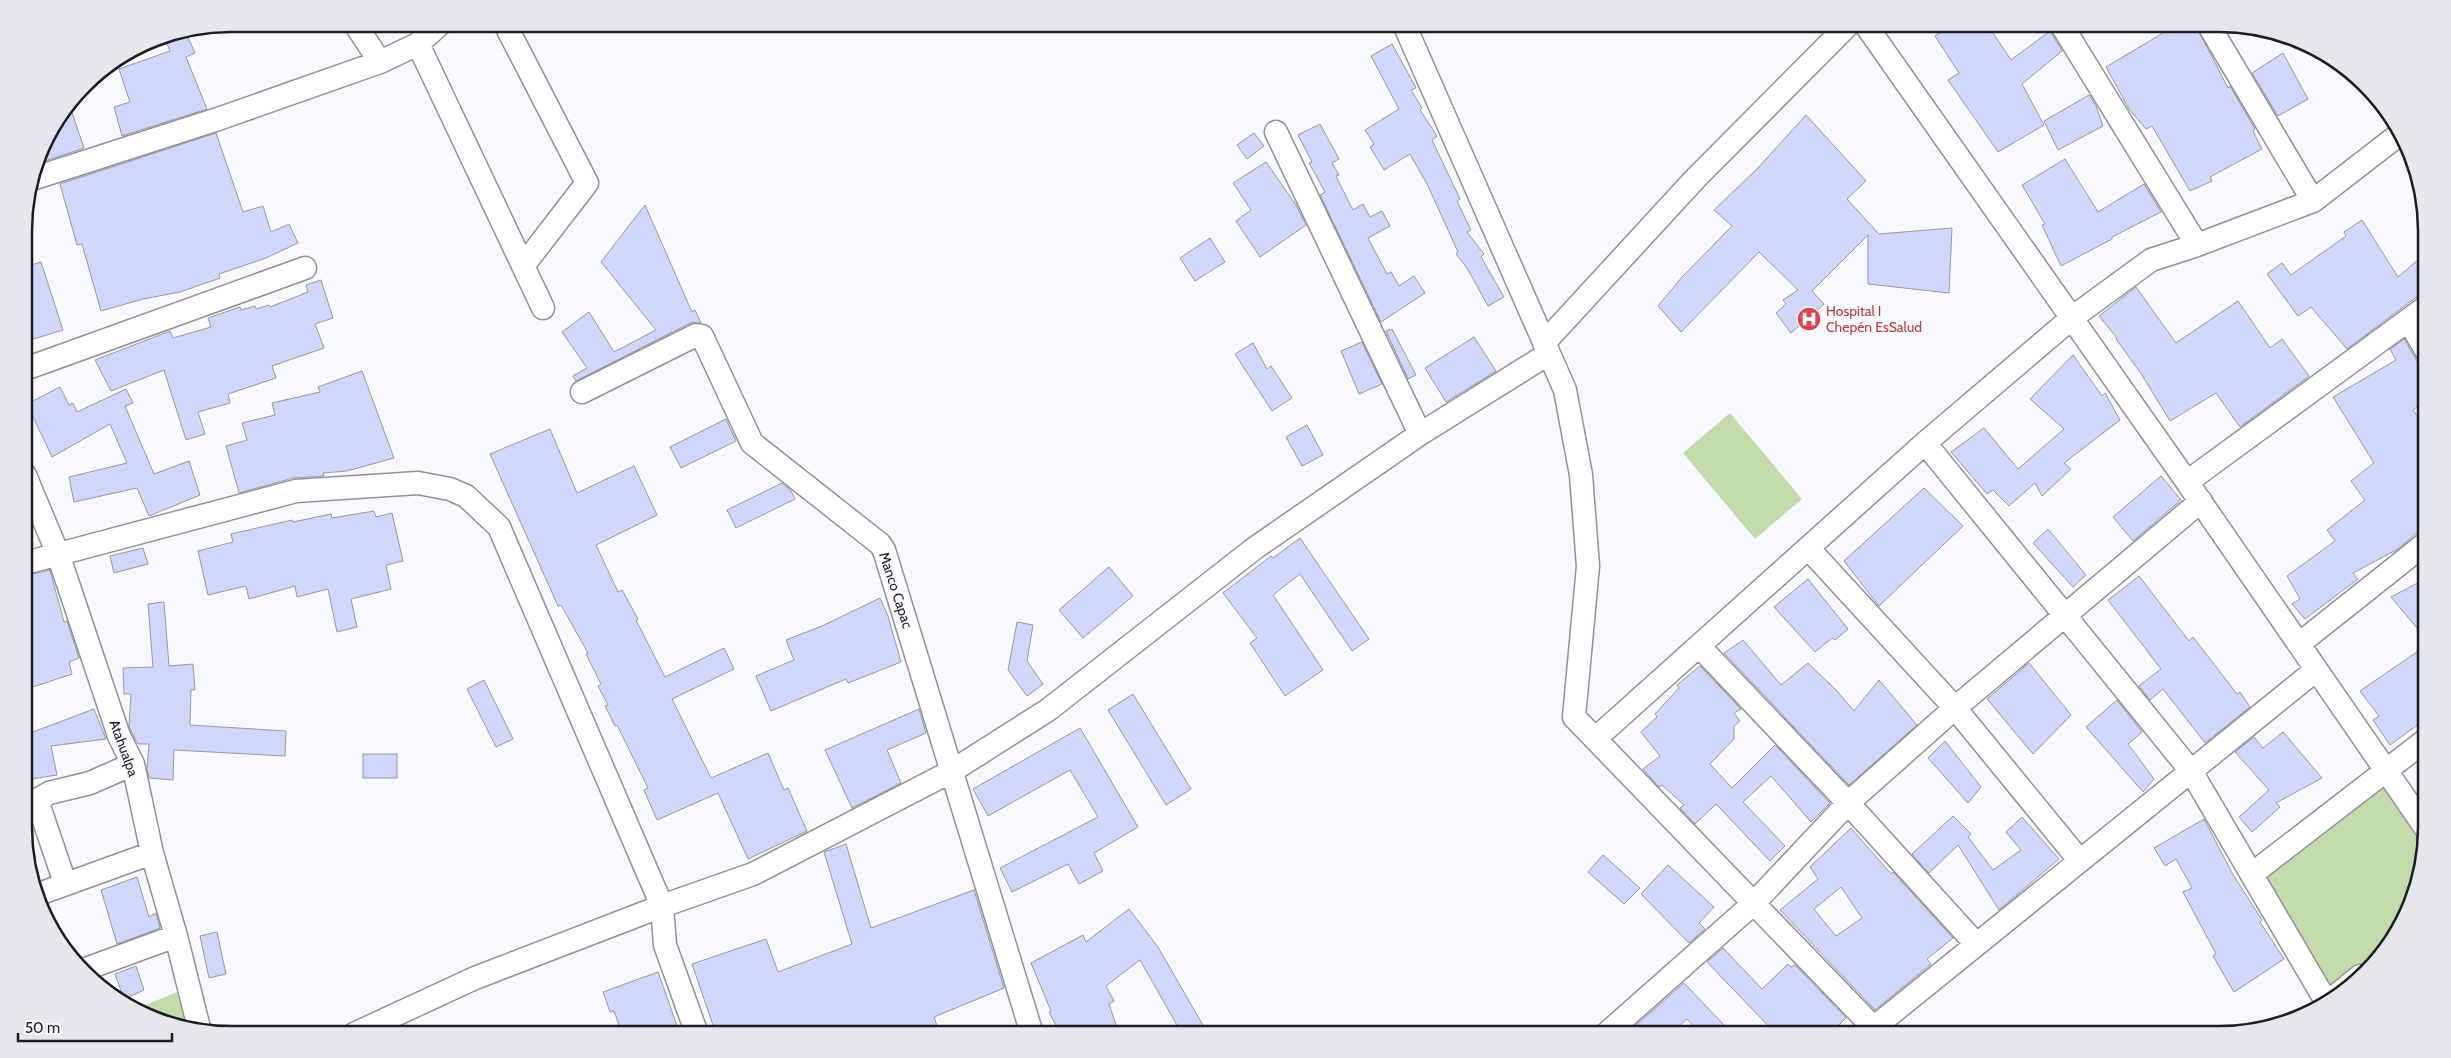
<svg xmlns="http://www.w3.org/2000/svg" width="2451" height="1058" viewBox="0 0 2451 1058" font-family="Cabin,sans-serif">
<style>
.green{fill:#c2dcac}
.building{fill:#cfd7fa;stroke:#9799a0;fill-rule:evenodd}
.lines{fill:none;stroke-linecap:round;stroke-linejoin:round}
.minor-casing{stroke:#919299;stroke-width:25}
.minor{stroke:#fff;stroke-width:22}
.labels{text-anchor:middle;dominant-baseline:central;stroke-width:4.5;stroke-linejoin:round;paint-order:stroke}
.health-label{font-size:14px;fill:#be3a42;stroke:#f8f9fe;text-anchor:start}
.street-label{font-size:14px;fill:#1c1d20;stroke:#f8f9fe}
.rim{fill:none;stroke:#1c1d20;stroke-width:2.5}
</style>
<rect width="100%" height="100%" fill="#f8f9fe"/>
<path class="green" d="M1730,413L1802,499L1755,539L1683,453Z
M2386,771L2427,830L2412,906L2384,953L2327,1003L2252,874Z
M177,992L186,1025L152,1019L136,1009Z"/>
<path class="building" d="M1953,24H1987L2011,60L2050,31L2062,51L2022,84L2044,125L1998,152L1948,80L1959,73L1935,36Z
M2178,24H2195L2228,88L2230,86L2255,129L2253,131L2262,149L2210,177L2212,181L2190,191L2152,126L2146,129L2129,109L2106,67Z
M186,33L195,53L186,57L207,109L122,136L114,107L130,102L119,69L170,51L164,37Z
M1392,44L1416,88L1411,90L1422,108L1420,110L1437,136L1432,140L1460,199L1457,201L1471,230L1467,232L1484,254L1481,257L1504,297L1488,306L1467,268L1456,254L1458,252L1428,186L1410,154L1384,170L1370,147L1374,144L1365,130L1399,109L1371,56Z
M2283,53L2308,99L2278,116L2252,73Z
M2089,95L2096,106L2103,126L2058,150L2044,121Z
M70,107L84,148L39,163L45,140Z
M1806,115L1866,181L1847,199L1879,234L1952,228L1949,293L1868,284V235L1812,291L1824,304L1791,333L1776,313L1786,304L1783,300L1798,290L1759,252L1681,332L1658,306L1682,277L1732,226L1714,210L1757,169Z
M1320,124L1339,159L1332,163L1339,175L1336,176L1353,210L1363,204L1370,217L1382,211L1390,226L1368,238L1387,274L1391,272L1399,286L1414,276L1425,293L1381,322L1320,195L1325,192L1309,163L1312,162L1298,135Z
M216,133L243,212L263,206L271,232L289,224L298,243L266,258L219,274L220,278L180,292L143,299L101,311L82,244L77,245L60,184Z
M1254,133L1264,146L1247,159L1237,145Z
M2065,159L2098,212L2144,184L2161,212L2112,237V239L2061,266L2042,225L2045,224L2022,185Z
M1266,162L1296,205L1306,225L1260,257L1236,221L1251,210L1233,183Z
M645,205L692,312L695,310L701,323H690L576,381L573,376L587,368L562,332L589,312L614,352L656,330L601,262Z
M2362,220L2398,277L2426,253V294L2418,296L2347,349L2311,307L2298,316L2267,274L2282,263L2291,275L2346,236L2344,232Z
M1210,238L1225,262L1195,281L1180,258Z
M41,262L63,330L24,342V267Z
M321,280L333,318L315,324L324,348L272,366L276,378L228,394L230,403L198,412L205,434L186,440L164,370L111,391L95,360L170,331L173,338L211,327L208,318L240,307L241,310L255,306L256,309L269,305L270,307L308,292L306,285Z
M2136,287L2176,343L2238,301L2270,348L2282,339L2309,376L2240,427L2216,393L2170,421L2142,375L2116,339L2117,338L2099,316Z
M1392,329L1416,375L1408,379L1386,331Z
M1474,337L1496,371L1446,402L1425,368Z
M2404,339L2426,376V400L2413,410L2426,428V525L2398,549L2353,573L2358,579L2305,619L2292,604L2300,599L2287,576L2335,541L2327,530L2365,500L2351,481L2374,463L2333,397L2396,360L2390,349Z
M1362,342L1382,384L1359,394L1341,351Z
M1253,343L1267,369L1271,366L1292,398L1272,411L1235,354Z
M2073,355L2102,396L2105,393L2120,420L2064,463L2071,469L2042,496L2035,483L2009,506L1993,490L1987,494L1951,452L1984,428L2018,469L2064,429L2030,399Z
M362,371L394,458L347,471L323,473L324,476L293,478L239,493L226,446L247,440L242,423L275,415L272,403L320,392L318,387Z
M60,387L69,405L73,403L77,412L126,389L133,403L125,406L154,474L189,461L200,495L149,516L137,488L74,502L69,477L127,463L110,424L52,457L27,404Z
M726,419L736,441L681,468L670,447Z
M1307,425L1323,455L1302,466L1286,437Z
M550,429L577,493L634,466L657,515L596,545L618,592L622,590L638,619L636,620L665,677L724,648L734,669L672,699L711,778L768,753L784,790L788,788L807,831L748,859L718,793L657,820L644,790L648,788L617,725L615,726L605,706L608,705L598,686L601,684L586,654L588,653L561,605L558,606L490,454Z
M2161,476L2181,500L2133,541L2113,517Z
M782,483L791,491L795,499L736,528L727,510Z
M1924,488L1963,526L1879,606L1844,561Z
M374,511L376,517L392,513L403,561L386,565L391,589L351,599L357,627L337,632L328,589L297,597L295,586L249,599L246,586L208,595L198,551L233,542L231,534L292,520L293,522L331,514L332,518Z
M2048,529L2086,575L2073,587L2033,543Z
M1300,538L1369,639L1352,651L1300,574L1273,595L1323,670L1285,696L1250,643L1257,638L1223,593L1271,556L1273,558Z
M143,548L148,564L114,573L110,556Z
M1109,567L1133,596L1083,638L1059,610Z
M50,570L64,622L67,621L79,658L69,662L72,674L33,687L25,662V576Z
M2139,576L2189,641L2193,637L2237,694L2240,692L2250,707L2205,743L2163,689L2150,700L2139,686L2161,669L2108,600Z
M2427,578V640L2391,597Z
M1808,579L1848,629L1835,640L1832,638L1815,652L1774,607Z
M880,598L888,616L901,662L848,683L846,679L771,711L756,676L794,660L786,640L822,626Z
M164,602L169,666L193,664L195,690H191L190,725L286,731L285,756L174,750L173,780L149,778L147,769L149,744H138L131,731L129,726L131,694H124L123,668L153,667L148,604Z
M1017,622L1033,625L1027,661L1043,684L1027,696L1008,670Z
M1743,640L1781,685L1808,663L1837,691L1854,711L1879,680L1917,725L1849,785L1724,653Z
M2427,645V718L2390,745L2373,720L2379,716L2360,691Z
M2029,663L2071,715L2033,754L1987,699Z
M1700,666L1741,709L1734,713L1740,721L1734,726V739L1710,764L1732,788L1775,745L1830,803L1811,822L1771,776L1743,802L1785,846L1770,861L1716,804L1695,824L1680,808L1684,805L1662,785L1659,787L1643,769L1660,756L1641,732L1657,717L1655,714L1679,688L1677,685Z
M484,680L513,739L496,747L467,689Z
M1133,694L1191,789L1166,805L1108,710Z
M2117,700L2142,732L2128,744L2154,779L2143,792L2086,727Z
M94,709L106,739L51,746L57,775L25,780V735Z
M919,709L926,733L887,750L901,783L852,808L825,750Z
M1080,728L1138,827L1094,853L1103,871L1079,884L1068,864L1012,892L1000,868L1098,817L1070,770L988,816L973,789Z
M2283,732L2322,778L2276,803L2280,807L2252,832L2239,817L2269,790L2235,752L2254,737L2263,748Z
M1945,741L1981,787L1968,803L1928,758Z
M363,754H397V778H363Z
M1953,816L1971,834L1968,837L1993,870L2021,850L2006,832L2022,817L2059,859L1999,910L1958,845L1929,873L1912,854Z
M2204,819L2232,873L2262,920L2260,922L2284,959L2234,992L2213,956L2216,954L2183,892L2192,888L2176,859L2165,866L2154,848Z
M1851,828L1891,874L1893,872L1953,938L1927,959L1931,964L1875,1010L1780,910L1818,879L1810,867ZM1841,887L1862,918L1836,936L1814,909Z
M846,844L871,928L974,890L1004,988L934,1017L940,1034H716L692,964L766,939L778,972L852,944L824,852Z
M1603,855L1640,888L1624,904L1588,872Z
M1668,865L1714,907L1699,923L1705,929L1689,943L1641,894Z
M137,877L149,917L156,913L160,928L117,944L101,890Z
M1129,909L1158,947L1208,1034H1182L1140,960L1106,986L1114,1001L1109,1004L1119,1034H1062L1059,1031L1049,1012L1051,1011L1031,963L1083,935L1086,942Z
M217,932L226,974L209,978L200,936Z
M1723,948L1762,989L1788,964L1791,967L1795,965L1846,1018L1830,1034H1776L1707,962Z
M136,966L144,990L124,999L115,974Z
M658,972L680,1034H622L614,1011L610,1012L603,992Z
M1684,983L1724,1025L1714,1034H1701L1687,1019L1670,1034H1626Z"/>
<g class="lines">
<g class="minor-casing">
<path id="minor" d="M355,24L380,62
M505,24L587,183L523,266
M1404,24L1565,390L1581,475L1588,566L1574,717L1873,1027L1877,1034
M1865,24L2187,482L2427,830
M2061,24L2197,245
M2208,24L2313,201
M418,44L543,308
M1276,132L1420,434
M35,178L218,119L380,62L418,44L440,24
M2408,320L2426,350
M1544,343L1694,180L1849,24
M25,369L305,268
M582,392L696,335L702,336L752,443L880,544L884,550L1032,1034
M1925,443L2191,771L2327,1003
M25,475L58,554L119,736L133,764L152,853L176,936L199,1028
M2187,482L2426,307
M1808,548L1955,708L2080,861
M25,563L296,491L418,483L450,489L466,496L499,527L662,906L665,945L697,1034
M2299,644L2426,543
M1699,646L1848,803L1976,944
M1595,739L1925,443L2073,317L2151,260L2197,245L2313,201L2401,133
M37,800L65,883
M25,801L37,800L49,793L90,783L133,764
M2252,874L2427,739
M36,895L152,853
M83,970L176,936
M2327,1003L2360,976
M354,1034L475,978L662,906L753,874L952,771L1048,710L1255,548L1420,434L1548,354
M1606,1034L1754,903L1848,803L1955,708L2201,501
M1866,1034L2316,670"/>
</g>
<use href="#minor" class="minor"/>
</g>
<defs>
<g id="hospital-disc" transform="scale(1.25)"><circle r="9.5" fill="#e0444e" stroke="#f8f9fe"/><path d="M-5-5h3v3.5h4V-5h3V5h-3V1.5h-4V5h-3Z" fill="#fff"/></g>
</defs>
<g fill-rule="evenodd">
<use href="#hospital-disc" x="1809" y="319"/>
</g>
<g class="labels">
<g class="health-label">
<text x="1826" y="311">Hospital I<tspan x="1826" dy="16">Chepén EsSalud</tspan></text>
</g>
<g class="street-label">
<text transform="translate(896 590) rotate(72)">Manco Capac</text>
<text transform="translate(124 748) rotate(70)">Atahualpa</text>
</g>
</g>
<path d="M0 0H2451V1058H0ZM231 32H2219A199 199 0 0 1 2418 231V827A199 199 0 0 1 2219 1026H231A199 199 0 0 1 32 827V231A199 199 0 0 1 231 32Z" fill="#e6e7ec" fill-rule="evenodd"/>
<path class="rim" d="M231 32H2219A199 199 0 0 1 2418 231V827A199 199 0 0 1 2219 1026H231A199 199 0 0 1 32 827V231A199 199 0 0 1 231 32Z"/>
<path d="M18 1033v8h154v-8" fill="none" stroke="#1c1d20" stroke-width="2.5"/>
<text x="25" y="1033" font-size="15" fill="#1c1d20" stroke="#f8f9fe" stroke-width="4" paint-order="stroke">50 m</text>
</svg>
